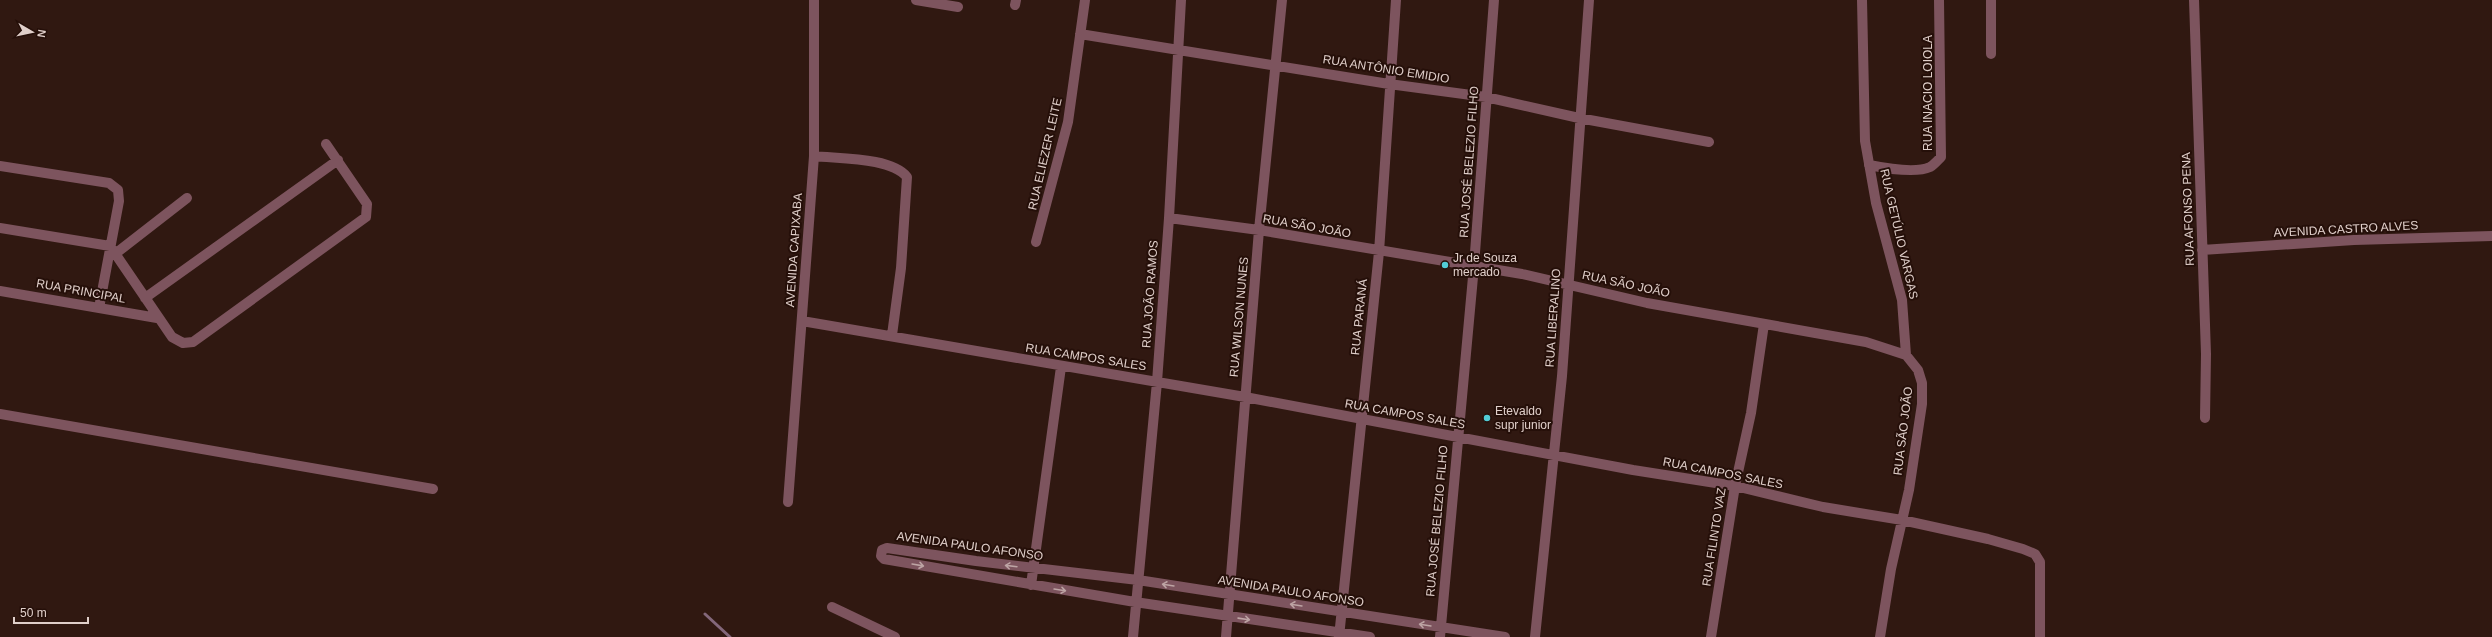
<svg xmlns="http://www.w3.org/2000/svg" width="2492" height="637" viewBox="0 0 2492 637" font-family="Helvetica,sans-serif">
<style>
.lines{fill:none;stroke-linecap:round;stroke-linejoin:round}
.stream{stroke:#83677a;stroke-width:3}
.minor{stroke:#7d545e;stroke-width:10}
.oneway{stroke:#bda4a4}
.poi-dot{fill:#52ccd6;stroke:#250f09;stroke-width:1.5}
.labels{text-anchor:middle;dominant-baseline:central;stroke-width:4;stroke-linejoin:round;paint-order:stroke}
.street-label{font-size:12px;fill:#e0cfca;stroke:#250f09}
.poi-label{font-size:12px;fill:#e0cfca;stroke:#250f09;text-anchor:start}
</style>
<rect width="100%" height="100%" fill="#301811"/>
<g class="lines">
<path class="stream" d="M705,614L730,637"/>
<path class="minor" d="M916,0L958,7
M1862,0L1865,141L1876,203L1902,300L1906,355
M2194,0L2206,354L2205,418
M1015,5L1016,0
M1080,34L1389,84L1486,97L1579,118L1709,142
M1991,54V0
M814,156C839,159 891,157 907,177L901,268L892,335
M1869,165C1884,168 1915,174 1930,167C1934,165 1938,160 1941,157L1939,0
M0,166L109,183L118,190L119,201L99,308
M1169,218L1259,230L1522,274L1647,303L1866,342L1906,355L1918,370L1922,383V404L1909,490L1891,569L1880,637
M0,228L110,246L172,337L183,343L193,342L366,217L367,204L326,144
M1036,242L1068,122L1085,0
M2202,250L2354,240L2492,236
M115,254L187,198
M0,291L157,318
M145,298L338,160
M802,321L1245,397L1633,470L1735,486L1823,507L1902,520L1988,539L2023,549L2035,554L2040,562V637
M0,414L433,489
M788,502L814,156V0
M1031,585L1061,367
M832,607L895,637
M1133,637L1157,382L1169,218L1181,0
M1226,637L1259,230L1282,0
M1339,637L1379,252L1396,0
M1370,637L1135,602L884,559L881,556L882,550L887,548L976,561L1138,580L1505,637
M1440,637L1474,266L1494,0
M1535,637L1562,376L1589,0
M1711,637L1735,486L1751,413L1764,324"/>
</g>
<defs><path id="oneway-shaft" d="M-6 0H5M1.5-3L5.5 0L1.5 3" fill="none" stroke-width="1.6" stroke-linecap="round" stroke-linejoin="round"/></defs>
<g class="oneway">
<use href="#oneway-shaft" transform="translate(918 565) rotate(10)"/>
<use href="#oneway-shaft" transform="translate(1011 566) rotate(-173)"/>
<use href="#oneway-shaft" transform="translate(1168 585) rotate(-171)"/>
<use href="#oneway-shaft" transform="translate(1060 590) rotate(9)"/>
<use href="#oneway-shaft" transform="translate(1296 605) rotate(-171)"/>
<use href="#oneway-shaft" transform="translate(1244 619) rotate(8)"/>
<use href="#oneway-shaft" transform="translate(1425 625) rotate(-171)"/>
</g>
<g class="poi-dot">
<circle cx="1445" cy="265" r="4"/>
<circle cx="1487" cy="418" r="4"/>
</g>
<g class="labels">
<g class="street-label">
<text transform="translate(1386 69) rotate(9)">RUA ANTÔNIO EMIDIO</text>
<text transform="translate(1928 93) rotate(-90)">RUA INACIO LOIOLA</text>
<text transform="translate(1045 154) rotate(-77)">RUA ELIEZER LEITE</text>
<text transform="translate(1469 162) rotate(-86)">RUA JOSÉ BELEZIO FILHO</text>
<text transform="translate(2188 209) rotate(-92)">RUA AFONSO PENA</text>
<text transform="translate(1307 226) rotate(10)">RUA SÃO JOÃO</text>
<text transform="translate(2346 229) rotate(-3)">AVENIDA CASTRO ALVES</text>
<text transform="translate(1899 234) rotate(77)">RUA GETÚLIO VARGAS</text>
<text transform="translate(794 250) rotate(-86)">AVENIDA CAPIXABA</text>
<text transform="translate(1626 284) rotate(12)">RUA SÃO JOÃO</text>
<text transform="translate(81 291) rotate(10)">RUA PRINCIPAL</text>
<text transform="translate(1150 294) rotate(-86)">RUA JOÃO RAMOS</text>
<text transform="translate(1239 317) rotate(-85)">RUA WILSON NUNES</text>
<text transform="translate(1359 317) rotate(-84)">RUA PARANÁ</text>
<text transform="translate(1553 318) rotate(-86)">RUA LIBERALINO</text>
<text transform="translate(1086 357) rotate(9)">RUA CAMPOS SALES</text>
<text transform="translate(1405 414) rotate(10)">RUA CAMPOS SALES</text>
<text transform="translate(1903 431) rotate(-83)">RUA SÃO JOÃO</text>
<text transform="translate(1723 473) rotate(11)">RUA CAMPOS SALES</text>
<text transform="translate(1437 521) rotate(-85)">RUA JOSÉ BELEZIO FILHO</text>
<text transform="translate(1714 537) rotate(-81)">RUA FILINTO VAZ</text>
<text transform="translate(970 546) rotate(8)">AVENIDA PAULO AFONSO</text>
<text transform="translate(1291 591) rotate(9)">AVENIDA PAULO AFONSO</text>
</g>
<g class="poi-label">
<text x="1453" y="258">Jr de Souza<tspan x="1453" dy="14">mercado</tspan></text>
<text x="1495" y="411">Etevaldo<tspan x="1495" dy="14">supr junior</tspan></text>
</g>
</g>
<g transform="translate(32 32) rotate(99)" stroke="#250f09" stroke-width="3" paint-order="stroke">
<path d="M0-3L7 15L0 10L-7 15Z" fill="#e0cfca"/>
<text y="-6" font-size="11" font-weight="bold" text-anchor="middle" fill="#e0cfca">N</text>
</g>
<path d="M14 617v6h74v-6" fill="none" stroke="#e0cfca" stroke-width="2"/>
<text x="20" y="617" font-size="12" fill="#e0cfca" stroke="#250f09" stroke-width="3" paint-order="stroke">50 m</text>
</svg>
